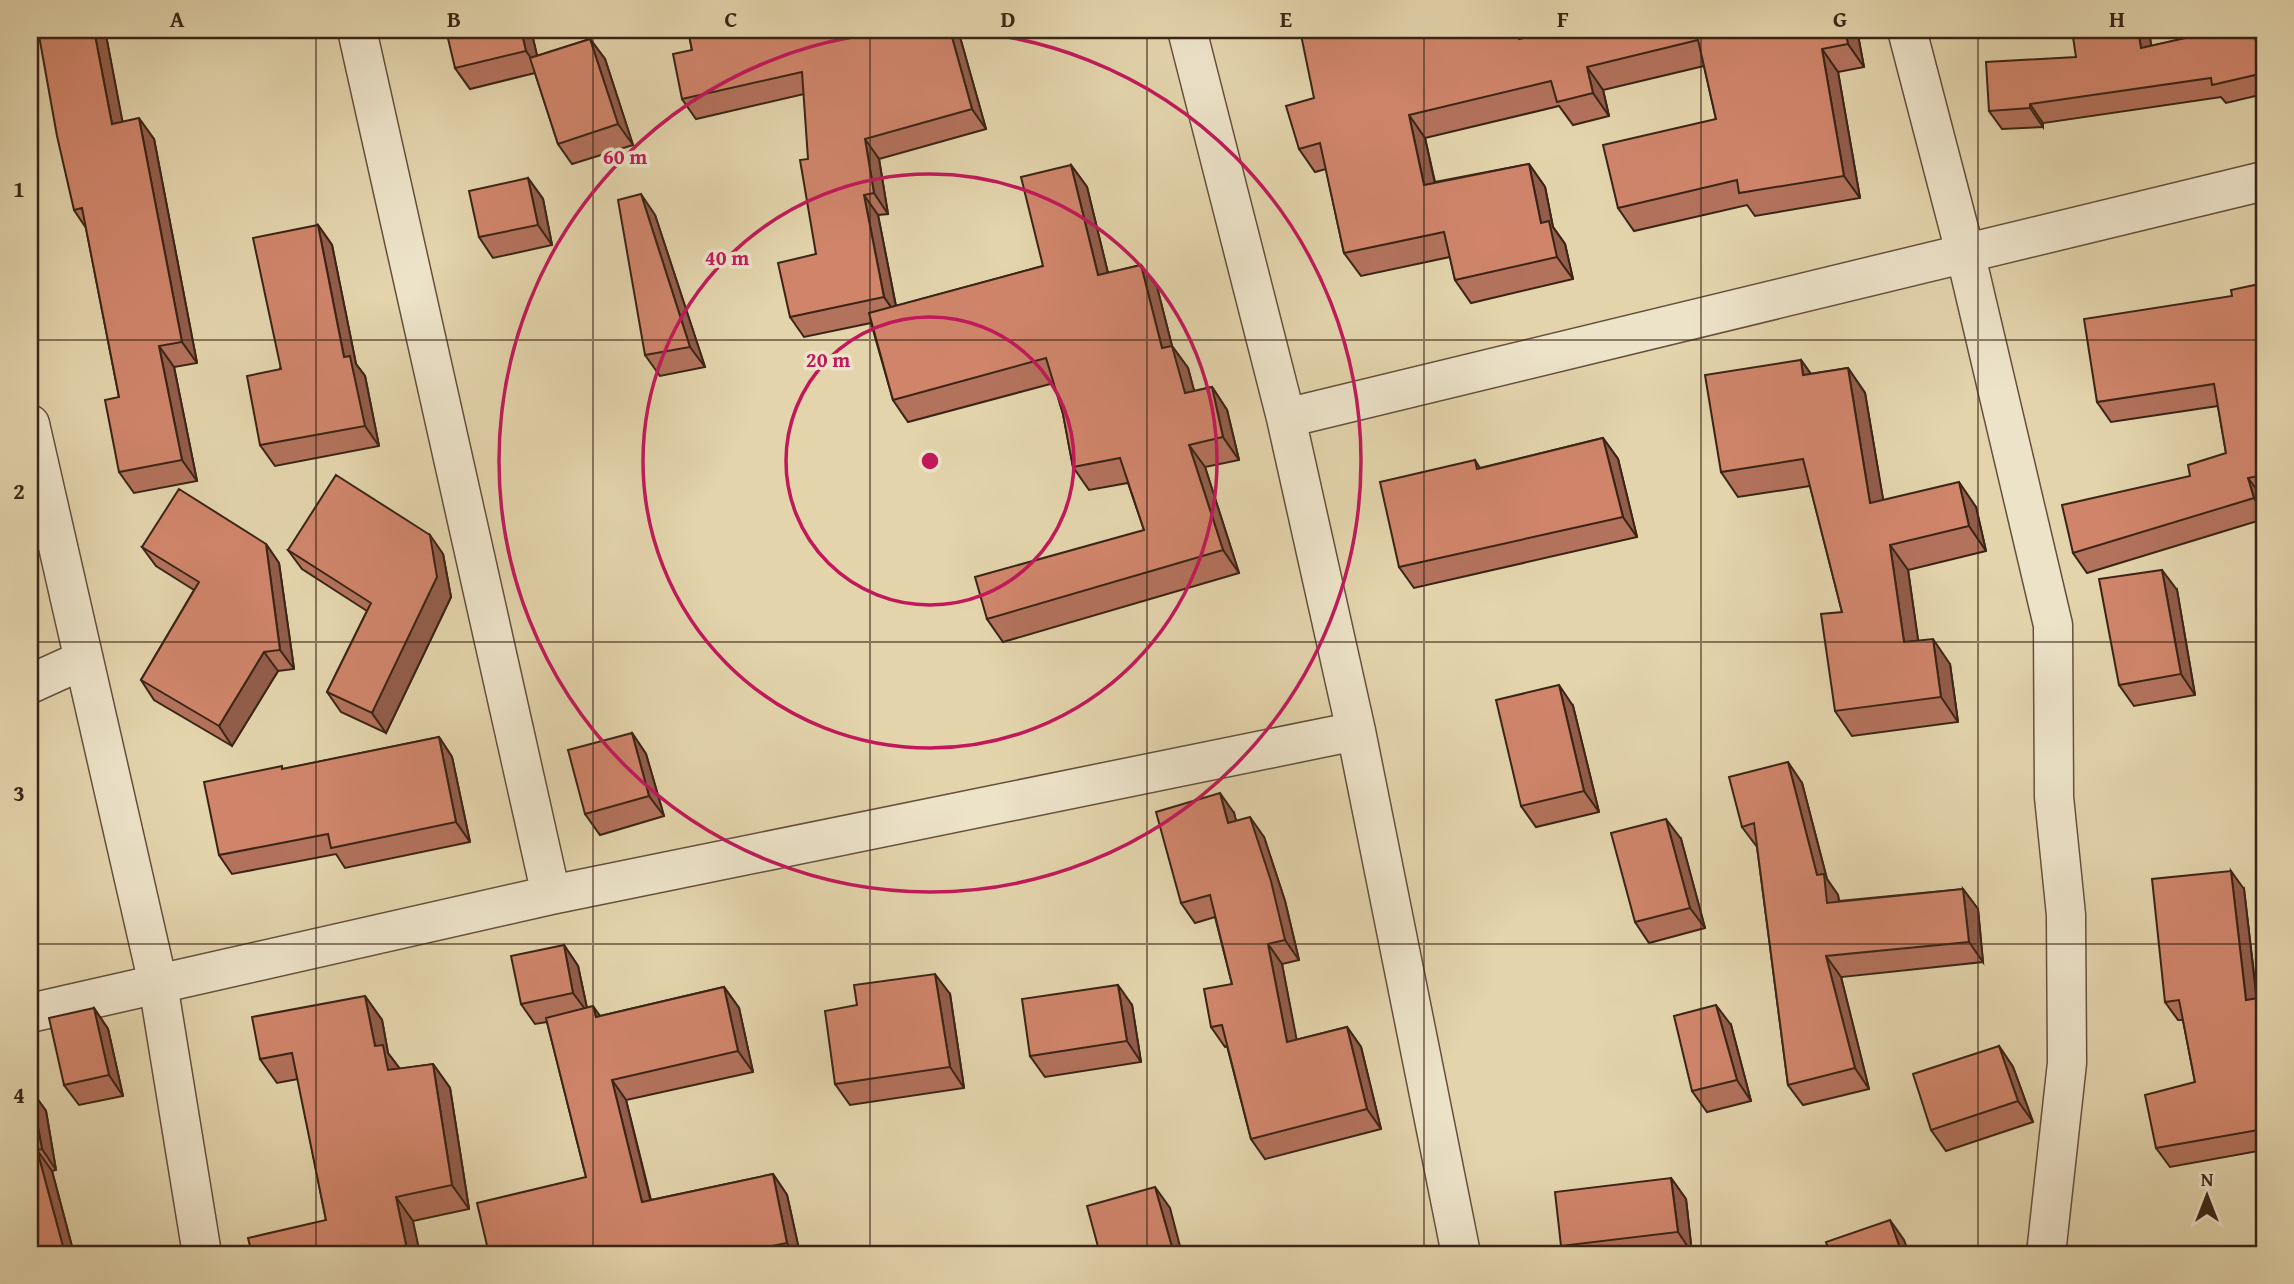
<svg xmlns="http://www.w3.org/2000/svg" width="2294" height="1284" viewBox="0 0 2294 1284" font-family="'Gentium Book Plus',serif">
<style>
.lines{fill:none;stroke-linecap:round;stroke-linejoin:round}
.street-casing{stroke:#65503c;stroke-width:41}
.street{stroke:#ede3c9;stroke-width:38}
.wall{fill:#b3725c;stroke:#3b2416;stroke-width:2}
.shaded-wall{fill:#925d4b;stroke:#3b2416;stroke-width:2}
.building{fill:#d0856b;stroke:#3b2416;stroke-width:2}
.grid{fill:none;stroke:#3b2416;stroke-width:2;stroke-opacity:0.55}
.ring{fill:none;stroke:#c2185b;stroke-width:3.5}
.centre{fill:#c2185b;stroke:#ede3c9;stroke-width:3.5}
.ring-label{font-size:21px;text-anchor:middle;font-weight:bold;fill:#c2185b;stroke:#ede3c9;stroke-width:7;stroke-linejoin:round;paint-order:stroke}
.neatline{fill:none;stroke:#3b2416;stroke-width:2.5}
.grid-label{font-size:23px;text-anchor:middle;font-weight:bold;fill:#3b2416}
</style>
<rect width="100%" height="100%" fill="#e3d4ac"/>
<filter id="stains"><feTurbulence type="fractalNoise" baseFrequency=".00286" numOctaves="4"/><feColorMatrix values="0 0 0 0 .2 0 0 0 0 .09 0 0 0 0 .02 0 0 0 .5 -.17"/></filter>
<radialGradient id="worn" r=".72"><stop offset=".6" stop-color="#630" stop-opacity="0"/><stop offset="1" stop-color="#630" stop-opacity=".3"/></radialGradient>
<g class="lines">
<g class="street-casing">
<path id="street" d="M357,30L551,895
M1187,30L1286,418L1356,731L1461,1254
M1907,30L1965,252L2053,625L2054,797L2066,915L2067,1063L2046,1254
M1286,418L2264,181
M30,424L158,984L202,1254
M30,684L83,660
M30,1013L551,895L1356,731"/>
</g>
<use href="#street" class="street"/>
</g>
<path class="wall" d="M105,30L122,122L154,139L197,363L174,367L197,481L134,493L119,472V397L86,228L74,210Z
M531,30L537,56L590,39L605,59L633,145L572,164L558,144L535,73L470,89L455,68Z
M688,30H958L986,129L879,159L888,214L878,215L896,306L1043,266L1071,165L1087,187L1108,273L1141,265L1157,287L1172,346L1188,368L1194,391L1212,387L1227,410L1239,460L1205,467L1239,573L1003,642L987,619L1144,530L1128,483L1089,490L1073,467L1063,414L1054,383L908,422L893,400L871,323L804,337L790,317L816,254L804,94L696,119L682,99L692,50Z
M1558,30H1857L1864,67L1838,72L1860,198L1755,216L1747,205L1634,231L1618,208L1716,119L1704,66L1603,90L1609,116L1573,125L1559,106L1425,138L1435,182L1529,164L1545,187L1553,227L1565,244L1573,279L1471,303L1455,280L1450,257L1361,276L1344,253L1326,169L1315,172L1299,149L1530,37Z
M2221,30H2257L2264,41V94L2226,103L2221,97L2043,123V127L2002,129L1989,111L2076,57L2150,37L2151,46Z
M528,178L543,199L552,245L493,258L479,237Z
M655,215L705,367L660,376L645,355Z
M318,225L332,245L356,364L365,376L379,446L275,466L260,445Z
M2264,283V498H2263L2264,504V519L2087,573L2073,553L2226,453L2218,406L2111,422L2097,402L2232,296Z
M1801,360L1811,374L1848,368L1865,393L1883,500L1976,507L1986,551L1908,570L1918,641L1950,664L1958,722L1852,736L1835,711L1842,612L1810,486L1738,497L1721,472Z
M1603,438L1618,459L1637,537L1414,588L1399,567L1475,460L1480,468Z
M266,544L279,563L294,669L278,671L232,746L154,700L141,680L194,590L156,566L142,547Z
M288,550L443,554L451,597L386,733L341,712L327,692L367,611L302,569Z
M2177,590L2195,695L2134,706L2119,685Z
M1573,706L1599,812L1536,827L1521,806Z
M632,733L646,754L664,816L600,835L585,814Z
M439,737L452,757L470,842L345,868L336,854L232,874L219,855L284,769Z
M1802,783L1827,879L1838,895L1839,901L1963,889L1978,909L1983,962L1841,977L1869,1089L1803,1105L1788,1085L1757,847L1742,827Z
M1234,813L1236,821L1264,837L1285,901L1299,960L1282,964L1296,1040L1347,1027L1361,1047L1381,1129L1265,1159L1251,1139L1227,1046L1225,1047L1211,1027L1232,984L1215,917L1195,923L1181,903Z
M1681,839L1705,928L1649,943L1635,922Z
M2244,889L2257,999L2264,997V1150L2170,1167L2156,1148L2195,1082L2183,1020H2178L2165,1002Z
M564,945L578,966L587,1008L600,1016L724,987L739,1008L753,1072L626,1100L651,1200L773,1174L787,1195L800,1254H489L586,1177L547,1022L535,1024L521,1004Z
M950,994L964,1088L850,1105L835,1084Z
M365,996L382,1020L388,1053L400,1069L433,1064L450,1088L469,1209L413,1221L326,1220L298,1079L277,1083L260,1059Z
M1132,1005L1141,1062L1045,1077L1030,1056Z
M94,1008L108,1029L123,1096L79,1105L64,1085Z
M1731,1025L1751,1101L1707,1112L1692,1091Z
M1999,1046L2013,1067L2033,1122L1946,1151L1931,1130Z
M31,1090L46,1111L56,1170L52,1171L74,1254H30Z
M1671,1178L1686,1199L1692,1253L1683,1254H1567L1561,1246Z"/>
<path class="shaded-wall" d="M94,30H105L127,145L112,124Z
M521,30H531L541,72L526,51Z
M950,30H958L986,129L972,109Z
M1517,30H1529L1535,62L1519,39Z
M1845,30H1857L1864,67L1848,44Z
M2138,30H2145L2150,37L2154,67L2141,48Z
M2253,30H2257L2264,41V74Z
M590,39L605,59L633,145L618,124Z
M1822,49L1838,72L1860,198L1844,176Z
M1587,67L1603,90L1609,116L1593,93Z
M2030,104L2043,123V127L2030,108Z
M1409,115L1425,138L1440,207L1424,185Z
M139,118L154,139L197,363L182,342Z
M865,139L879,159L888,214L874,193Z
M1529,164L1545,187L1553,227L1565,244L1573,279L1557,257L1541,223Z
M1071,165L1087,187L1114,298L1098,275Z
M528,178L543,199L552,245L538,225Z
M641,194L655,215L705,367L690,347Z
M864,195L878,215L898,317L884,297Z
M318,225L332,245L356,364L365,376L379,446L365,426L344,357Z
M1141,265L1157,287L1172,346L1188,368L1201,416L1185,393L1162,348Z
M159,346L174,367L197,481L182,460Z
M1801,360L1818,384L1803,375Z
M1848,368L1865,393L1888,528L1870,503Z
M1212,387L1227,410L1239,460L1223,437Z
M1603,438L1618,459L1637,537L1623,517Z
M1189,445L1205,467L1239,573L1223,550Z
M2248,478L2263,498L2264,504V513L2254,498Z
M1959,482L1976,507L1986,551L1969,526Z
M430,535L443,554L451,597L386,733L372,713Z
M266,544L279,563L294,669L280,650Z
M1890,545L1908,570L1922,667L1904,642Z
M2162,570L2177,590L2195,695L2181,674Z
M1933,639L1950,664L1958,722L1941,697Z
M264,652L278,671L232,746L219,726Z
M1559,685L1573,706L1599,812L1584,791Z
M632,733L646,754L664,816L649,796Z
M439,737L452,757L470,842L456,822Z
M1788,762L1802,783L1827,879L1838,895L1842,923L1827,903L1817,875Z
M1220,793L1234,813L1242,843L1228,823Z
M1250,817L1264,837L1285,901L1299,960L1285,940Z
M1666,819L1681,839L1705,928L1690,908Z
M2231,871L2244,889L2259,1019L2246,1000Z
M1963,889L1978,909L1983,962L1969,942Z
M1268,944L1282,964L1301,1062L1287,1042Z
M564,945L578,966L588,1013L573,993Z
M1826,956L1841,977L1869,1089L1855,1068Z
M935,974L950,994L964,1088L950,1067Z
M1118,985L1132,1005L1141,1062L1127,1041Z
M724,987L739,1008L753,1072L738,1051Z
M365,996L382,1020L388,1053L400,1069L388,1070L375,1046Z
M1716,1005L1731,1025L1751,1101L1737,1080Z
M593,1006L608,1027L596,1017Z
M94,1008L108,1029L123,1096L109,1075Z
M1347,1027L1361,1047L1381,1129L1367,1109Z
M1999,1046L2013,1067L2033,1122L2018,1101Z
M433,1064L450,1088L469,1209L452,1185Z
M612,1080L626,1100L656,1223L642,1202Z
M31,1090L46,1111L56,1170L42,1149Z
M37,1150L52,1171L74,1254H65Z
M773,1174L787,1195L800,1254H795L787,1243Z
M1671,1178L1686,1199L1692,1253L1678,1232Z
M1155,1187L1170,1208L1182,1254H1174Z
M396,1197L413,1221L420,1254H408Z
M1890,1220L1904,1240L1909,1254H1902Z"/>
<path class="building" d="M38,30H94L112,124L139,118L182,342L159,346L182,460L119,472L105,400L119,397L82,208L74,210L57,136Z
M446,30H521L526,51L455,68Z
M688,30H950L972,109L865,139L874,193L864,195L884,297L790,317L778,263L816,254L800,160L808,159L802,72L682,99L673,54L692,50Z
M1300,30H1517L1519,39L1558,30H1845L1848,44L1822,49L1844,176L1739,193L1737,180L1618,208L1603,145L1716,119L1698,40L1587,67L1593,93L1557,102L1551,81L1409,115L1424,185L1529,164L1541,223L1549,221L1557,257L1455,280L1444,232L1344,253L1320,143L1299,149L1286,106L1314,98Z
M2072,30H2138L2141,48L2221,30H2253L2264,73L2212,85L2211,78L2030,104V108L1989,111L1986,62L2076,57Z
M590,39L618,124L558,144L530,58Z
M1071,165L1098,275L1141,265L1162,348L1172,346L1185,393L1212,387L1223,437L1189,445L1223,550L987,619L975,577L1144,530L1120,458L1073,467L1063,414L1046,358L893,400L869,313L1043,266L1021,177Z
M528,178L538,225L479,237L469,191Z
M641,194L690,347L645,355L618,200Z
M318,225L344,357L350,356L365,426L260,445L247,376L281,369L253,238Z
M2264,283V475L2248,478L2254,498L2073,553L2062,505L2190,476L2188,465L2226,453L2214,384L2097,402L2084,319L2232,296L2231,290Z
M1801,360L1803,375L1848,368L1870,503L1959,482L1969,526L1890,545L1904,642L1933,639L1941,697L1835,711L1821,614L1842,612L1803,459L1721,472L1705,375Z
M1603,438L1623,517L1399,567L1380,482L1475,460L1477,469Z
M336,475L430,535L437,577L372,713L327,692L371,603L288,550Z
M179,489L266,544L280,650L264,652L219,726L141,680L199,582L142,547Z
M2162,570L2181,674L2119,685L2099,579Z
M1559,685L1584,791L1521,806L1496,700Z
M632,733L649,796L585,814L568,750Z
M439,737L456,822L331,848L328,834L219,855L204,782L282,766V769Z
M1788,762L1817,875L1824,874L1827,903L1963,889L1969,942L1826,956L1855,1068L1788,1085L1754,823L1742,827L1729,777Z
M1220,793L1228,823L1250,817L1271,881L1285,940L1268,944L1287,1042L1347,1027L1367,1109L1251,1139L1222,1025L1211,1027L1204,989L1232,984L1210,895L1181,903L1156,812Z
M1666,819L1690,908L1635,922L1611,833Z
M2231,871L2246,1000L2264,997V1129L2156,1148L2145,1095L2195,1082L2179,1000L2165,1002L2152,879Z
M564,945L573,993L521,1004L511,956Z
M935,974L950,1067L835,1084L825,1011L857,1005L854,985Z
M1118,985L1127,1041L1030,1056L1022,999Z
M724,987L738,1051L612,1080L642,1202L773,1174L787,1243L733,1254H615L614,1253L610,1254H489L477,1203L586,1177L546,1018L593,1006L596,1017Z
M365,996L375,1046L383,1045L388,1070L433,1064L452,1185L396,1197L408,1254H252L248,1238L326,1220L292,1053L260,1059L252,1017Z
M1716,1005L1737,1080L1692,1091L1674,1016Z
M94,1008L109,1075L64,1085L49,1018Z
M1999,1046L2018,1101L1931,1130L1913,1074Z
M31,1090L42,1149L37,1150L65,1254H30V1091Z
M1671,1178L1678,1232L1561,1246L1555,1192Z
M1155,1187L1174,1254H1100L1087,1206Z
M1890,1220L1902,1254H1830L1826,1242Z"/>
<path class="grid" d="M316,30V1254M593,30V1254M870,30V1254M1147,30V1254M1424,30V1254M1701,30V1254M1978,30V1254M30,340H2264M30,642H2264M30,944H2264"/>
<g class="ring">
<circle cx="930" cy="461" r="144"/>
<circle cx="930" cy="461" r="287"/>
<circle cx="930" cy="461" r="431"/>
</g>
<circle cx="930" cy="461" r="10" class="centre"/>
<g class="ring-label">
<text x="625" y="164">60 m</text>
<text x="727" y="265">40 m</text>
<text x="828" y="367">20 m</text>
</g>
<rect width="2294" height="1284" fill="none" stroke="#e3d4ac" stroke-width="77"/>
<g transform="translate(2207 1196)" stroke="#ede3c9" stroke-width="5" paint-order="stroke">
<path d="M0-5L12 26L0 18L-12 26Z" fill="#3b2416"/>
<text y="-10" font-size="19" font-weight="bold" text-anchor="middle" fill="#3b2416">N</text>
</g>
<rect x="38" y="38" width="2218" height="1208" class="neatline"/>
<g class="grid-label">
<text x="177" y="27">A</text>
<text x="454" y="27">B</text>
<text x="731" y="27">C</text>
<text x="1008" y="27">D</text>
<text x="1286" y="27">E</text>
<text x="1563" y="27">F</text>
<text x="1840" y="27">G</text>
<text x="2117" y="27">H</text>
<text x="19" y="197">1</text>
<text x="19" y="499">2</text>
<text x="19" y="801">3</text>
<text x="19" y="1103">4</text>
</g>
<rect width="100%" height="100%" filter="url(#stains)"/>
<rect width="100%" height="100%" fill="url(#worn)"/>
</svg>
